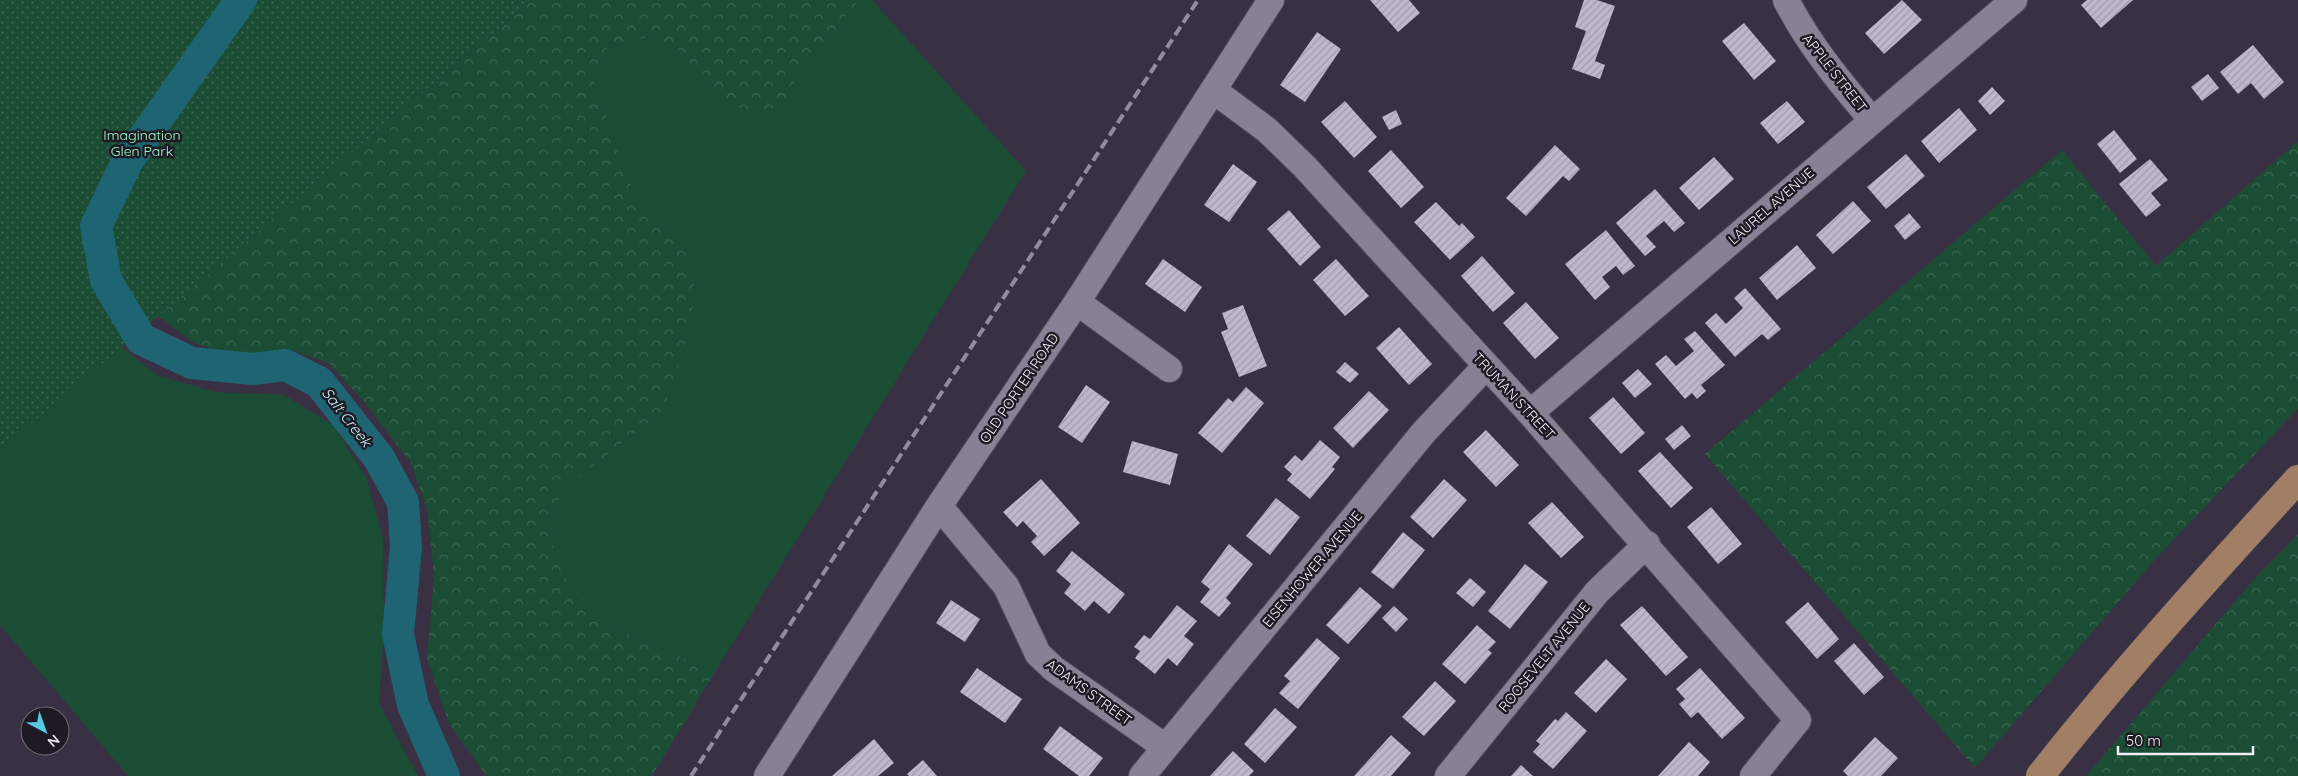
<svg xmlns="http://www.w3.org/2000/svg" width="2298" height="776" viewBox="0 0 2298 776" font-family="Quicksand,sans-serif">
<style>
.grass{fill:#1b4d35}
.forest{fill:url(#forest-crowns)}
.park{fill:url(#park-dots)}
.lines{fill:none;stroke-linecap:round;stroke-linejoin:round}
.river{stroke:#1f6473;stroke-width:32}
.building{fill:url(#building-hatch)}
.minor-casing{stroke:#574f5f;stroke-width:28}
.major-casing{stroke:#574f5f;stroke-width:29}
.minor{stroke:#8a8096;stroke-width:26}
.major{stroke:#a17f64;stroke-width:28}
.rail{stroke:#938c9b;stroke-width:4;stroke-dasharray:10 5;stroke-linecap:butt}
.labels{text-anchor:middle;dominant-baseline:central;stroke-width:5;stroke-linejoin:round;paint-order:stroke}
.street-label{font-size:14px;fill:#f2edf9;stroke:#1e1a23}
.park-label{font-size:14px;fill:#9bfdc8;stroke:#1e1a23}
.water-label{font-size:15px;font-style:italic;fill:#c1ecf8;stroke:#1e1a23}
</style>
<defs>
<pattern id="forest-crowns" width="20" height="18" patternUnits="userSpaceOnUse" patternTransform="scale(1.25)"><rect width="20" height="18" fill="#1b4d35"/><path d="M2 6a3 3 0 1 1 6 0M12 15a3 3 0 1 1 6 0" fill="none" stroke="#3d6753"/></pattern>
<pattern id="park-dots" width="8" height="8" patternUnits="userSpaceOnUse" patternTransform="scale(1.25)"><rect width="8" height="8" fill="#1b4d35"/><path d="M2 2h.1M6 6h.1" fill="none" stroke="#3d6753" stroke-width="1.8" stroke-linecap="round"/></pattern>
<pattern id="building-hatch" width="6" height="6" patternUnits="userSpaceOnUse" patternTransform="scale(1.25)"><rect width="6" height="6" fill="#c0b6cd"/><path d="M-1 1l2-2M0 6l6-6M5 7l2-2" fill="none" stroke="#a29aac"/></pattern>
</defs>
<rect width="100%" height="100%" fill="#393043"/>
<path class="grass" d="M859,0H872L1026,171L715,672L617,629L568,582L547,534L562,490L663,411L686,342L696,293L685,252L632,188L591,74L607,48L650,36L677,49L720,99L781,104L800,73Z
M121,347L159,376L215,392L284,395L333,425L366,477L383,538L384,629L379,703L418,776H128L0,625V450Z"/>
<path class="forest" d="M0,0L158,316L532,0H859L800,73L781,104L760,116L720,99L677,49L650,36L607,48L591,74L632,188L685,252L696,293L686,342L663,411L562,490L547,533L568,582L617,629L715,672L652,776H487L449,724L427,658L434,577L427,509L411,463L365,403L329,363L291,350L238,356L194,343L158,316L0,450Z
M2298,141V409L2160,554L1975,768L1705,454L2062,150L2156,266Z
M2298,534V776H2086L2255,578Z"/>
<path class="park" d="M0,0H532L0,450Z"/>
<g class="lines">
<path class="river" d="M241,0L128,160L96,226L106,280L141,339L192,363L253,369L285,365L319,382L379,458L403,502L406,546L398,634L413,705L444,776"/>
</g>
<path class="building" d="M1370,0H1409L1420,13L1398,32Z
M1584,0H1597L1615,6L1595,61L1605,65L1600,79L1572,69L1586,31L1575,27Z
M1902,0L1922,20L1884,54L1865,33Z
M2087,0H2133L2101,28L2081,5Z
M1744,23L1776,61L1754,80L1722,41Z
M1317,32L1341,49L1305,102L1280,85Z
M2253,45L2284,82L2264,99L2251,83L2238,94L2220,72Z
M2208,74L2219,88L2202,101L2191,87Z
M1992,87L2005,101L1990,115L1978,101Z
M1345,101L1377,137L1354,158L1321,122Z
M1787,101L1805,122L1778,144L1760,123Z
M1959,108L1977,130L1939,163L1921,141Z
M1396,110L1402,124L1389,130L1382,117Z
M2114,130L2137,159L2120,173L2097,144Z
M1555,145L1580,169L1569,181L1563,176L1526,216L1506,198Z
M1391,150L1424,187L1401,208L1368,171Z
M1906,154L1925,176L1886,209L1867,187Z
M1714,157L1734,179L1699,210L1679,188Z
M2150,159L2168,180L2151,193L2161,205L2146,217L2119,184Z
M1233,164L1257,182L1229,222L1204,205Z
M1655,189L1685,223L1674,232L1664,221L1646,236L1656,247L1645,256L1616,223Z
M1853,201L1871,221L1833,254L1816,235Z
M1436,202L1459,226L1462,223L1475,237L1450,260L1414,222Z
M1289,210L1321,247L1300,266L1267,229Z
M1909,213L1921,227L1905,240L1894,226Z
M1606,230L1635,266L1623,275L1616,266L1602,277L1610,287L1595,300L1565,264Z
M1797,245L1816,268L1777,300L1759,278Z
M1482,256L1515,293L1493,312L1461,276Z
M1163,259L1202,287L1185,312L1145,284Z
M1336,259L1369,296L1345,316L1313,280Z
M1745,288L1781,329L1768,340L1762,334L1735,357L1705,323L1716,313L1726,324L1743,308L1734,298Z
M1526,302L1559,338L1535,359L1503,323Z
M1243,305L1267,366L1239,377L1221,332L1228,329L1222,313Z
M1399,327L1432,364L1409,385L1376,348Z
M1695,331L1725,365L1701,385L1706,391L1697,399L1692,393L1685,399L1655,364L1666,355L1676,366L1694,351L1684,339Z
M1345,362L1359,374L1350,383L1336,372Z
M1638,369L1652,384L1635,398L1622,383Z
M1086,385L1110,402L1082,443L1058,427Z
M1246,387L1264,403L1222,453L1198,433L1228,398L1233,402Z
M1369,391L1389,410L1353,448L1333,428Z
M1613,397L1645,433L1621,454L1589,418Z
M1682,425L1691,436L1674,450L1665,439Z
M1486,430L1519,465L1496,487L1463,452Z
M1320,440L1340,457L1332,467L1335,469L1310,499L1287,480L1292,474L1284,467L1295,455L1302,461Z
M1132,441L1178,454L1170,485L1123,472Z
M1660,452L1693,488L1671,508L1638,471Z
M1041,479L1080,523L1044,556L1031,542L1037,536L1023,521L1017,527L1003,512Z
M1444,479L1467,500L1433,538L1410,517Z
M1276,498L1300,517L1270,555L1246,536Z
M1552,502L1584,537L1561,558L1528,523Z
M1711,507L1742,544L1718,564L1687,527Z
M1403,532L1425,550L1393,589L1371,572Z
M1229,544L1253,564L1226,598L1231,603L1219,617L1200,602L1210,589L1201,582Z
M1072,551L1125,594L1109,614L1094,601L1085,611L1064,593L1071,584L1056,571Z
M1525,564L1548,582L1510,629L1488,611Z
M1470,578L1486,592L1473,607L1456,593Z
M1360,587L1382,606L1348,644L1326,625Z
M951,600L980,619L965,642L936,623Z
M1808,602L1839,639L1817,659L1785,622Z
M1177,605L1197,621L1184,636L1194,644L1177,666L1168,658L1155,674L1135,658L1140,651L1134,647L1144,635L1150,639Z
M1394,606L1408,619L1396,632L1382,618Z
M1642,606L1688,657L1666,676L1620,625Z
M1477,625L1496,642L1488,650L1492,653L1465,684L1442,664Z
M1317,638L1340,658L1298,709L1279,693L1290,681L1284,676Z
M1854,643L1884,677L1864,695L1834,661Z
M1606,659L1627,679L1596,713L1574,693Z
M977,668L1022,699L1005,723L960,692Z
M1700,668L1745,718L1722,739L1698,712L1691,718L1679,704L1685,699L1676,689Z
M1435,681L1456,701L1424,736L1402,717Z
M1275,708L1297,727L1265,763L1244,744Z
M1566,712L1587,731L1553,769L1533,752L1540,744L1536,741L1555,719L1558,721Z
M1060,726L1103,758L1089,776H1079L1043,749Z
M1391,735L1411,753L1391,776H1354Z
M1875,737L1898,758L1881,776H1848L1843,771Z
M874,739L894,763L878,776H832Z
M1689,742L1710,762L1698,776H1658Z
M1233,751L1254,771L1249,776H1210Z
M923,760L937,776H909L907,774Z
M1521,765L1533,776H1511Z"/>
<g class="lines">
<g class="minor-casing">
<path id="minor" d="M1786,0C1809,45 1839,81 1872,120
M1213,90L1267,130L1305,167L1530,413L1798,720L1753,776
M1077,302L1169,369
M1530,413L2014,0
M939,506L1006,586L1038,654L1054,669L1165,747
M767,776L939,506L1077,302L1271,0
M1142,776L1424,432L1486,366
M1448,776L1597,592L1647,544"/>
</g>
<g class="major-casing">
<path id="major" d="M2040,776C2121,673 2209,576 2298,479"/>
</g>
<use href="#minor" class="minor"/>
<use href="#major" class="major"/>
<path class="rail" d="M691,776L1198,0"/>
</g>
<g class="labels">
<g class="street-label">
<text transform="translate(1835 73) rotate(52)">APPLE STREET</text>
<text transform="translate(1771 206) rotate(-41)">LAUREL AVENUE</text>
<text transform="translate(1019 388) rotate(-56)">OLD PORTER ROAD</text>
<text transform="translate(1514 396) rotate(47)">TRUMAN STREET</text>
<text transform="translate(1312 569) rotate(-50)">EISENHOWER AVENUE</text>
<text transform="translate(1544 657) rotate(-51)">ROOSEVELT AVENUE</text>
<text transform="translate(1089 692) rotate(36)">ADAMS STREET</text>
</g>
<g class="park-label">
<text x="142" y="135">Imagination<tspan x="142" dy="16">Glen Park</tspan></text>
</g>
<g class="water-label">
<text transform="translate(347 417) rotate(52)">Salt Creek</text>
</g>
</g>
<g transform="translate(45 731) rotate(139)"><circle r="24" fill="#1e1a23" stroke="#736e79"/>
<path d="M0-4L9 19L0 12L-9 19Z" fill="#57c9e2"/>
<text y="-8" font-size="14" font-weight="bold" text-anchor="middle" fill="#f2edf9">N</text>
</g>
<path d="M2118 746v8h135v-8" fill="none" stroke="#f2edf9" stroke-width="2.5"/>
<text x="2126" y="746" font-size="15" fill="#f2edf9" stroke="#1e1a23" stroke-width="4" paint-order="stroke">50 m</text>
</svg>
